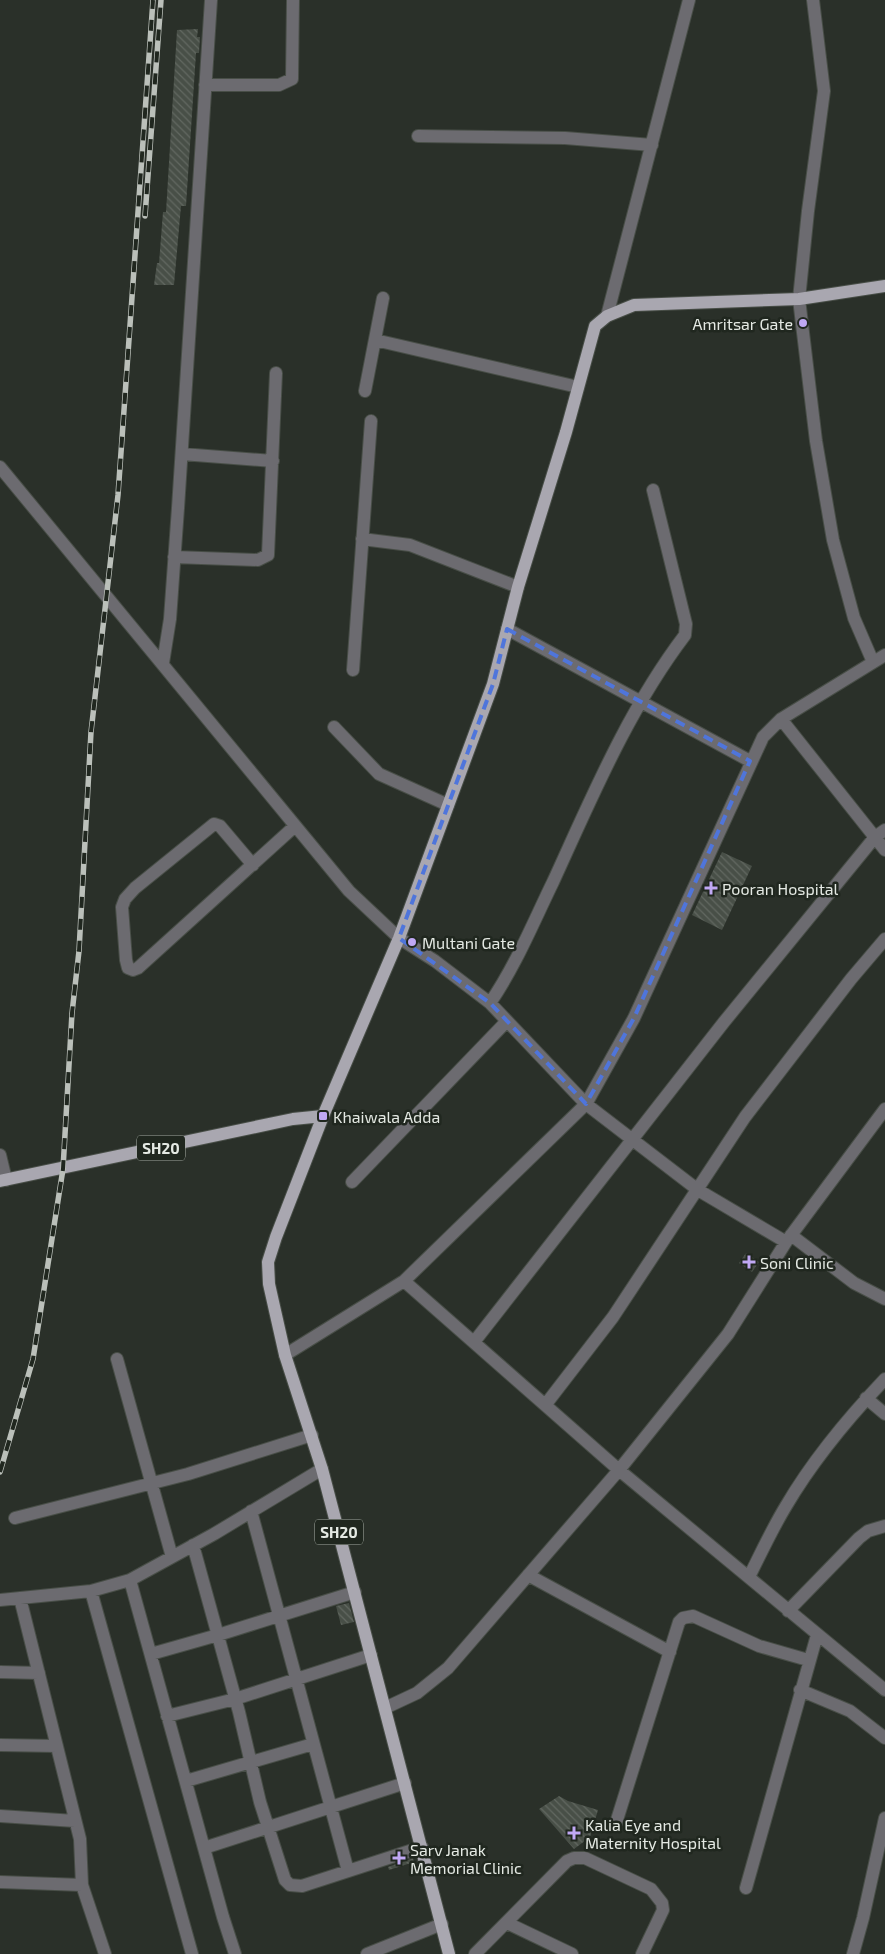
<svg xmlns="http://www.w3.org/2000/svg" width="885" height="1954" viewBox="0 0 885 1954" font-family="'Exo 2',sans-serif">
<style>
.building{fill:url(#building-back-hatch)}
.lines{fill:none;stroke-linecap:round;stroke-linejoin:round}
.minor-casing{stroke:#484e47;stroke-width:14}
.major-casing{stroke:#484e47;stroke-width:14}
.minor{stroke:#6c6b70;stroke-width:12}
.major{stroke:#a9a7b0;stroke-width:12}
.rail-casing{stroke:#bbc0ba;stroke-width:5.5}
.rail{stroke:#20271f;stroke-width:4;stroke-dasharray:11;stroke-linecap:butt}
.marked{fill:none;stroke:#4f75db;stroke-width:4;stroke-dasharray:10 6;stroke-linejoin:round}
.poi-dot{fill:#c0a8f4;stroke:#20271f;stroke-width:2}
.labels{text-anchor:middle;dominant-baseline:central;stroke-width:5;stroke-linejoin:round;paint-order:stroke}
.shield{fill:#20271f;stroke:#a9afa8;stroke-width:1}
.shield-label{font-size:15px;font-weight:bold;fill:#e4e9e3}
.poi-label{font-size:16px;fill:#e4e9e3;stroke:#20271f;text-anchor:start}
</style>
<defs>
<pattern id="building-back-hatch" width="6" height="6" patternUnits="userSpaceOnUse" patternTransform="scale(1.25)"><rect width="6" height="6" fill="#484f47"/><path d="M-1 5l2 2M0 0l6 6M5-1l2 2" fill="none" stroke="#626861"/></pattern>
</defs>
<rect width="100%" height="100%" fill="#2a3029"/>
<path class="building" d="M198,29L197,37H200L199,53H196L186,206H181L174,285H154L157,263H159L163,212H166L177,30Z
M722,852L752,866L722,930L692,915Z
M746,1253L759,1262L752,1272L739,1263Z
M349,1603L354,1622L341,1625L336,1606Z
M559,1796L568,1801L598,1810L590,1837L574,1849L539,1809Z
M413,1858L414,1862L389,1870L388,1867Z"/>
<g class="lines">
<g class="minor-casing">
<path id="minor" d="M813,0L824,91L808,211L799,299L816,441L833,540L854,618L873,662
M205,85H279L292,79L293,0
M418,136L565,138L652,145
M607,316L689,0
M375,340L578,387
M365,391L383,298
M182,454L273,461
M0,467L349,891L399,938L435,961L490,1003L586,1104L698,1190L786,1242
M362,539L410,545L518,587
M174,557L258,560L268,555L276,373
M507,629L750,761
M163,663L170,619L178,508L211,0
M353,670L371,421
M781,719L885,850
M334,727L379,774L448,805
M253,865L220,826L214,824L135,888L125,899L122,907L126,960L128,968L133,970L138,968L295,826
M490,1003C516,965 533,923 553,882C592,797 628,710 685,635L686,624L653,490
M0,1155L6,1180
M352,1182L507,1021
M791,1235L854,1283L885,1299
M404,1281L619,1470L885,1690
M474,1342L724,1022L875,837L885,830
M285,1355L404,1281L586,1104L634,1018L763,737L781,719L885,655
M117,1359L172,1557
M866,1398L885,1414
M546,1404L613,1317L745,1117L851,979L885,939
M251,1511L348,1871
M15,1518L188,1474L312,1435
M193,1545L239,1712L260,1802L285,1880L290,1885L302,1886L422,1847
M528,1575L670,1652
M749,1577C761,1553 772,1529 786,1506C813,1460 848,1418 885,1379
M130,1580L223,1917L235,1954
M91,1591L192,1954
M20,1598L80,1839L82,1885L105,1954
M0,1600L91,1591L130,1580L214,1534L322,1469
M788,1611L859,1538L868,1531L885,1526
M151,1654L218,1635L355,1592
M0,1672L39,1673
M800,1690L850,1711L885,1738
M385,1708L417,1693L448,1668L619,1470L728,1334L786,1242L885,1109
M167,1716L235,1699L371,1655
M0,1745L57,1746
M186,1781L313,1744
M0,1816L75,1821
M616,1823L679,1622L683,1618L693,1616L759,1646L808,1660
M204,1848L405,1783
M0,1882L82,1885
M746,1888L817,1635
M507,1923L572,1954
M367,1954L442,1924
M475,1954L567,1861L574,1858H585L651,1889L662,1903L663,1910L642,1954
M853,1954L863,1918L885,1818"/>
</g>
<g class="major-casing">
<path id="major" d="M0,1181L293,1119L323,1116
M449,1954L322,1469L285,1355L269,1284L268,1262L276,1237L323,1116L399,938L493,684L518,587L566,432L595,326L607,316L634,305L799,299L885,286"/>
</g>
<use href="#minor" class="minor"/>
<use href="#major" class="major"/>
<g class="rail-casing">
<path id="rail" d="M145,216L161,0
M0,1472L33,1359L63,1169L72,1013L79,951L91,732L118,495L153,0"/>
</g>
<use href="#rail" class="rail"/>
</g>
<path class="marked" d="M507,629L750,761L634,1018L586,1104L490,1003L399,938L493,684Z"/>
<g class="poi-dot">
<circle cx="803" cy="323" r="5"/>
<path d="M708.5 880.5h5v5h5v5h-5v5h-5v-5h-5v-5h5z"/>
<circle cx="412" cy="942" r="5"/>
<rect x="318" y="1111" width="10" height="10" rx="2.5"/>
<path d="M746.5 1254.5h5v5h5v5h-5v5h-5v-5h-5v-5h5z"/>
<path d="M571.5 1825.5h5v5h5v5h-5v5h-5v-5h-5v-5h5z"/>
<path d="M396.5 1850.5h5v5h5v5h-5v5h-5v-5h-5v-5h5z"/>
</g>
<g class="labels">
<g class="shield">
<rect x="137" y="1135.5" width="48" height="25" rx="4"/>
<rect x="315" y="1519.5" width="48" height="25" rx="4"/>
</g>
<g class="shield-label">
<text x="161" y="1148">SH20</text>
<text x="339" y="1532">SH20</text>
</g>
<g class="poi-label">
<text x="793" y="323" text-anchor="end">Amritsar Gate</text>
<text x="722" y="888">Pooran Hospital</text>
<text x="422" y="942">Multani Gate</text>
<text x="333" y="1116">Khaiwala Adda</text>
<text x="760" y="1262">Soni Clinic</text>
<text x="585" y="1824">Kalia Eye and<tspan x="585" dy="18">Maternity Hospital</tspan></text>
<text x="410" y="1849">Sarv Janak<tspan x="410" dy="18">Memorial Clinic</tspan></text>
</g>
</g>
</svg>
